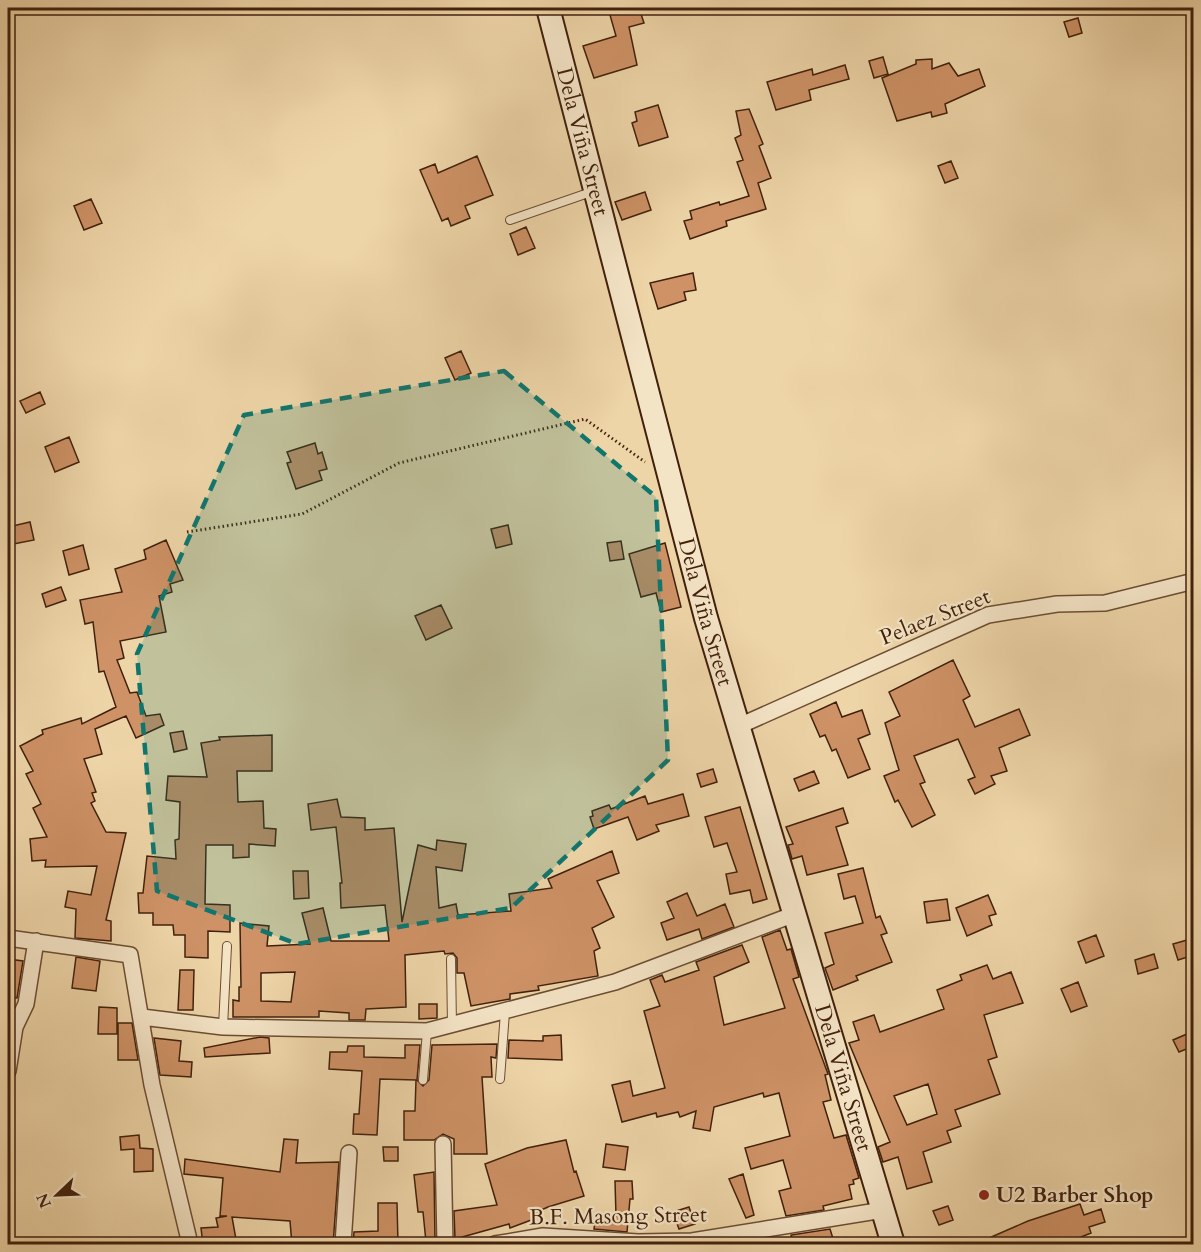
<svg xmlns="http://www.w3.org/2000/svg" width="1201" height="1252" viewBox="0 0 1201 1252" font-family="Cardo,serif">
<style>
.building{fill:#ce9266;stroke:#41200c;stroke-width:1.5;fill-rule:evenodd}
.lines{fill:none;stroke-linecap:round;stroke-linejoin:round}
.lane-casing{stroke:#6c4d33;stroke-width:10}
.street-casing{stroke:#6c4d33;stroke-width:18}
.secondary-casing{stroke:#41200c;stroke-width:26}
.path{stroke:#41200c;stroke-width:3;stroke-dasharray:1.5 3;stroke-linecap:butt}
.lane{stroke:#f4e4c6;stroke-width:8}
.street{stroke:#f4e4c6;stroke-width:15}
.secondary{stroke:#f4e4c6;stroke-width:22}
.marked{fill:#0f766e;fill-opacity:0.2;stroke:#0f766e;stroke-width:4.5;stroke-dasharray:12 8;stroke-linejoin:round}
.poi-dot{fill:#8f2418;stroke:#f4e4c6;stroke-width:2}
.labels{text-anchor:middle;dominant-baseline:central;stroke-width:4.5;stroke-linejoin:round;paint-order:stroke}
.street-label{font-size:22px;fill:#41200c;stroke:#f4e4c6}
.poi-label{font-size:22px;font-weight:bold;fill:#41200c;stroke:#f4e4c6;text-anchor:start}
</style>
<rect width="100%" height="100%" fill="#eed5a8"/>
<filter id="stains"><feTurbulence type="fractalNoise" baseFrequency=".00333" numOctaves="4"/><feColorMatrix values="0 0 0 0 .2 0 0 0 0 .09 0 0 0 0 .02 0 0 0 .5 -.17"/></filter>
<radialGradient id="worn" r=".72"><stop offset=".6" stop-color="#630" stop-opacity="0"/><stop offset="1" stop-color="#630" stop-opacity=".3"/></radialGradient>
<path class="building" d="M608,8H639L644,23L629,27L637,65L594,78L583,46L616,36Z
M1078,18L1082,33L1069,37L1064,22Z
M883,57L888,74L874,78L869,61Z
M932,59V69L949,63L958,76L979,69L985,86L945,104L947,113L932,117L931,112L897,121L882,78L916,64V60Z
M845,65L849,79L809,90L811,100L776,110L767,82L812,69L813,75Z
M658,105L668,137L639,146L632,123L637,121L635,112Z
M749,109L763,144L759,146L771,178L758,183L766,209L726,221L727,226L690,239L684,221L692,219L690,211L719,202L720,205L749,196L737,162L743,160L735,138L741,135L736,111Z
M477,156L493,195L465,206L470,218L451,226L448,218L442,221L420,170L435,164L438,173Z
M951,161L958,178L945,183L938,166Z
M645,192L651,210L622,220L615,202Z
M91,199L102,223L84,230L74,206Z
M526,227L535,248L518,255L510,234Z
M693,273L696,290L684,292L686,300L658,309L650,283Z
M461,351L471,373L455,380L445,358Z
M40,392L45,404L26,413L20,401Z
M69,437L79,462L55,472L45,447Z
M315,443L318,454L322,452L327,469L319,471L322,480L296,489L287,463L291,462L287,452Z
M30,522L34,540L8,545V527Z
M508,525L512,544L496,548L491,529Z
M166,540L183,580L170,584L172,592L159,596L166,632L120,641L124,658L117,660L130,693L137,692L146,716L160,714L164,725L136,738L126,716L95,729L102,754L84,759L96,792L92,793L95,801L91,803L106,832L126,833L106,920L111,921V941L75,938L76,909L65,907L68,891L91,895L97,866L45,867L46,860L32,861L30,839L47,837L33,808L41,804L26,774L33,771L20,746L43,734L42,730L81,718L82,724L116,707L104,671L99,672L93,622L85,624L80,600L122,592L115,569L146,559L144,550Z
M621,541L624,559L610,561L607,543Z
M665,543L681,607L661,612L656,593L641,597L629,554Z
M83,545L89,569L69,575L63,551Z
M61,587L66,600L46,607L42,594Z
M441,605L452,628L426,640L415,616Z
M953,660L970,696L963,700L975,727L1019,709L1030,735L999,748L1007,771L991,776L995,784L975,794L968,780L975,777L958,739L914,756L925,782L920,784L935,815L912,827L898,800L895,802L884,776L899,770L885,723L900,716L889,692Z
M836,702L842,717L862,710L870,734L858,739L870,769L848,778L836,749L832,751L825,735L820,737L810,714Z
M183,731L187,749L174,752L170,733Z
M272,735V771H237L238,802L263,801L264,828L276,829L275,846L249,844V857L233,858V845H206L205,904L230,905V932L208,931V958L185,957V935H174L173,925H153V913H139L138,893H143L147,856L176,859L175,840L179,839L180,802L166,800L168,776L207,777L201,743L220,740L219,737Z
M713,769L717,782L701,787L697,774Z
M814,771L819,783L799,791L794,779Z
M683,794L689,816L656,825L659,831L637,840L628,817L594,829L590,817L593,816L592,811L609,805L611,809L645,796L648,804Z
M337,799L341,817L365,818V830L394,828L402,922L418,845L436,850L437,840L466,844L462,871L436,867L439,908L456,904L458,915L511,911L509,894L552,888L548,879L612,851L619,873L597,881L614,917L592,928L600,948L594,951L598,976L538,986L539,990L510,994V999L471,1006L464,973H457V958L453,953L445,954L444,951L405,955L406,1007L366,1009L365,1020H349V1013L319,1011V1017H233V1000L239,1001V987H241L240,923L269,926L267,946L310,944L302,913L323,908L331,941H389L385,905L341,908L340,883H342L336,827L311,830L308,804ZM295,972L291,1002L261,1001V973Z
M740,807L767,899L753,903L750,890L730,894L726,874L737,872L727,843L714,847L705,817Z
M843,808L848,823L836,827L848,865L807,875L802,856L792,859L788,845L793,844L786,827Z
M863,868L876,918L880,916L887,933L881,935L892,962L856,976L858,980L833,990L825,968L834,964L825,933L863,923L855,896L844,899L838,874Z
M293,871H308L309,898L294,899Z
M687,893L697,916L725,904L734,927L702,939L699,929L667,940L661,923L674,918L667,902Z
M988,895L996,914L989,916L992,925L967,936L956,908Z
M947,899L950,920L927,923L924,902Z
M780,930L787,950L791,949L799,977L793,979L828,1074L825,1075L831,1100L823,1102L834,1138L846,1135L859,1178L853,1180L854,1184L849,1185L852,1199L823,1206L824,1210L786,1216L779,1191L791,1188L783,1160L751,1169L745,1148L790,1136L779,1093L764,1097L763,1093L714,1107L710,1131L693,1128L696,1111L680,1117L678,1112L657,1117L656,1113L622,1122L612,1085L630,1081L633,1096L665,1088L644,1011L660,1006L650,980L662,975L665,982L699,970L696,962L742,945L749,962L714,977L724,1025L785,1008L762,937Z
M1096,935L1104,956L1086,963L1078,942Z
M1194,938V955L1178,960L1173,944Z
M1154,954L1158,968L1138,974L1135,960Z
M76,957L100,961L96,991L72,988Z
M8,959L23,961L17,998L8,997Z
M987,965L993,979L1011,972L1023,1003L984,1015L997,1057L988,1060L1000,1094L955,1110L961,1126L947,1131L951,1142L923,1152L932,1182L907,1189L898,1157L883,1162L878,1147L890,1142L849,1043L859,1040L853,1022L874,1015L880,1032L944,1009L937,990L962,980L960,975ZM928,1084L937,1114L907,1125L894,1096Z
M180,970H194L193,1010H178Z
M1078,982L1087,1006L1071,1012L1061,989Z
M419,1004H437V1018L419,1019Z
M99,1007L117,1008V1034H98Z
M118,1023H132L138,1060H118Z
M1194,1031V1046L1179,1052L1173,1040Z
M561,1035L562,1060L508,1058L509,1040L543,1041V1036Z
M260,1037L269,1038L270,1053L205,1057L204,1048Z
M154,1038L181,1041L179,1061L192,1062L191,1077L160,1075Z
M497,1044L496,1058L491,1057L492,1077H482L487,1154H454V1139L443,1134L434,1140H404V1111H415L416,1080L380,1079L377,1135L353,1134L354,1114H359L362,1071L329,1069L330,1052H347L348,1046H364V1057L405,1058V1045H420L417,1080L423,1086L429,1080L432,1045Z
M139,1135L140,1148L153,1149V1171L134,1172V1149L121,1150L120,1137Z
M284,1139L298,1140L296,1163L339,1162L333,1245H292L290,1221L232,1217L237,1245H203L201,1228L218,1227L216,1218L227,1216H220L223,1178L184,1174L185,1159L280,1172Z
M566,1140L574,1172L576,1171L584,1196L548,1207L532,1214L534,1219L510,1228L509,1224L455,1239L454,1211L497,1205L485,1164L527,1148Z
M606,1144L628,1147L625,1170L603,1167Z
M383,1147H398V1161H384Z
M434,1172L435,1241L426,1242L423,1212H418L414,1175Z
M743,1174L754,1215L746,1218L729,1179Z
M615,1181H632L633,1199H630L627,1232L594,1229L596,1214L616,1216Z
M378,1203H397L398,1243L353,1245L354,1232L378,1231Z
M1080,1204L1084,1215L1101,1209L1105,1222L1089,1227L1091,1233L1061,1245H973L1028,1221Z
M948,1206L953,1220L939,1225L933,1211Z
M689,1207L695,1224L679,1229L673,1212Z
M830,1229L835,1245H794L791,1235Z"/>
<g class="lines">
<g class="lane-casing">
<path id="lane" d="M510,220L594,191
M451,959L452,1026
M223,1027L227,946
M500,1079L505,1012
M423,1080L427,1031"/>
</g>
<g class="street-casing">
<path id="street" d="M739,726L988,615L1057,604L1105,603L1194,581
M8,938L130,955L152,1085L190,1244
M142,1017L223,1027L427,1031L615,982L795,914
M8,1071L15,1027L26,1004L36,941
M443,1144L445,1244
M343,1244L349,1153
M495,1244L543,1236L638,1242L692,1241L883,1210"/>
</g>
<g class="secondary-casing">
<g id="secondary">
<path id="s1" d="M548,8L706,618L893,1244"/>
</g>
</g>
<path class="path" d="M187,532L302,514L399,463L585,419L645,462"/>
<use href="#lane" class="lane"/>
<use href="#street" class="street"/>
<use href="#secondary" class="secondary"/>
</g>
<path class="marked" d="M504,371L656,497L668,760L511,908L297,944L157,891L137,654L244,415Z"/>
<circle class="poi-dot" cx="984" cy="1195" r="6"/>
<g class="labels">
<g class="street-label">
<text stroke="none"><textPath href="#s1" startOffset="138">Dela Viña Street</textPath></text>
<text stroke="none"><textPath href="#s1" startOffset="624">Dela Viña Street</textPath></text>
<text transform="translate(935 617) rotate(-22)">Pelaez Street</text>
<text stroke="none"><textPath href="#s1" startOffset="1110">Dela Viña Street</textPath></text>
<text transform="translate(618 1216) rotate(-1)">B.F. Masong Street</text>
</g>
<g class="poi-label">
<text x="996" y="1195">U2 Barber Shop</text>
</g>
</g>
<rect width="1201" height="1252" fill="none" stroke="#eed5a8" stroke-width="30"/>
<rect x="9" y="9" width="1183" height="1234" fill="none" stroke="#41200c" stroke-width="3"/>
<rect x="15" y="15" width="1171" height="1222" fill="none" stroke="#41200c" stroke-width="1.5"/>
<g transform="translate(57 1195) rotate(247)" stroke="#f4e4c6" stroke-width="4.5" paint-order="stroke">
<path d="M0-4.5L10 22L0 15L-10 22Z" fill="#41200c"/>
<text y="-9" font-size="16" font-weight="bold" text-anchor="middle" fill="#41200c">N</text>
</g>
<rect width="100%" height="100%" filter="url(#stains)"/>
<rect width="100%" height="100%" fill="url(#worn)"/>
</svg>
